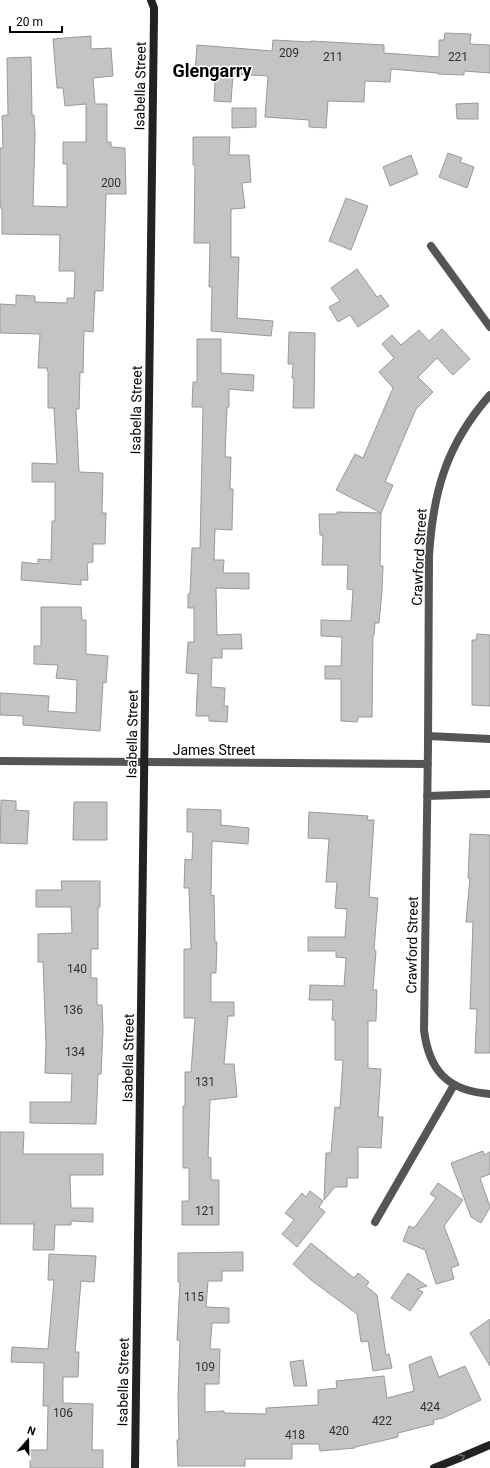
<svg xmlns="http://www.w3.org/2000/svg" width="490" height="1468" viewBox="0 0 490 1468" font-family="Roboto,sans-serif">
<style>
.building{fill:#c4c4c4;stroke:#999}
.lines{fill:none;stroke-linecap:round;stroke-linejoin:round}
.street{stroke:#555;stroke-width:8}
.secondary{stroke:#222;stroke-width:8}
.oneway{stroke:#646464}
.labels{text-anchor:middle;dominant-baseline:central;stroke-width:3;stroke-linejoin:round;paint-order:stroke}
.number-label{font-size:12px;fill:#313131}
.street-label{font-size:14px;fill:#000;stroke:#fff}
.district-label{font-size:18px;font-weight:bold;fill:#000;stroke:#fff}
</style>
<rect width="100%" height="100%" fill="#fff"/>
<path class="building" d="M445,33L471,34L470,44L490,45V73L464,71V75L438,74V73L391,69L390,82L365,81L364,102L328,101L326,128L309,127V120L265,117L268,76L233,74L231,102L214,101L215,81H211V73L195,72L197,45L272,51L273,40L311,42V41L384,45V53L439,57V40H444Z
M91,36V49L111,48L113,76L93,78L95,104H107V142H111V147L125,148L126,194H106L103,291H95L93,332L84,331L83,373L80,372L79,409H76L79,472L103,473L102,513H106L105,544H93V562L87,563L88,580H81V585L21,580L22,562L38,564V559L51,560L52,521H55V482H32V463L57,464L54,408H48V371H47V368H38L40,334L0,333V304L16,305V295L35,296V302L67,303V298H74L75,271H59L60,235L2,234V208H0V148H3L2,116L8,115L7,58L31,57L32,115H34L35,135L33,206L67,207V164H63V142H86V104L65,106L63,88H57L53,39Z
M478,103V119H457L456,104Z
M232,108H256V127L232,128Z
M193,137H230L229,155H249L251,182L242,183L245,208L231,209V257H239L237,318L273,321L271,336L211,331L212,287H209L210,243H194L195,165H193Z
M448,153L462,158L460,162L474,167L467,188L439,177Z
M411,155L418,174L390,186L383,167Z
M346,198L368,206L351,250L329,241Z
M357,269L377,297L381,295L389,306L358,327L350,315L338,322L329,307L340,301L331,288Z
M442,329L470,359L453,375L437,358L418,377L433,392L416,409L385,482L393,485L381,513L380,566H383L382,591L379,623H375L374,635H373L372,717H358L357,722L341,721V679H325V666H341L342,637L321,636V620L351,621L353,590L347,589L348,565H322L323,535H320L319,514H337V512L381,513L336,490L355,454L363,458L393,388L379,372L394,358L382,344L392,335L401,345L419,330L429,341Z
M289,332L315,333L314,408H293L294,378H292L293,364H288Z
M197,339H221V373L254,375L253,391L229,389V407H227L225,457H231L230,489H233L232,530L215,529L214,560H224L223,573H249V589L216,588L217,635L241,634L242,649H222V658H212L211,687L225,688L224,706H228L227,722L209,721V716H196L198,674L186,673L188,642H194V608H188V594H190L192,548H200L203,407H192L193,382H197Z
M41,607H81L82,620H86V654L108,656L106,683L103,682L100,731L23,725V716L0,715V693L49,696L48,711L76,713L77,680L56,678L58,665L34,664V646H41Z
M477,634L490,635V706L472,705V640H476Z
M1,800L16,801V810L29,811L27,844L0,843Z
M74,802H107V840H73Z
M187,809L221,810V825L249,828L248,844L212,841L211,896L214,895L215,942H217L216,973H211V1002H234V1016H228L224,1064H234L237,1097L210,1100L208,1157L211,1158V1180H219V1225H182V1201H189V1168H183V1106H185V1072H191L195,1018H184V949H191L189,888H184L185,859L192,860L193,832H187Z
M309,812L368,816L367,820H374L369,897L378,898L374,950L376,951L373,990H377L376,1021H368V1068L381,1069L378,1117H383L381,1148L358,1147V1178H347V1187H335L324,1200L326,1153H331L335,1107L340,1108L343,1060H335V1020H332L333,1000H309L310,985L344,986L346,958L336,957V951H308V937H345L347,909L335,908L337,882H326L329,839L308,838Z
M470,834L490,835V1053H475L477,1009H470L473,922H466L470,878H468Z
M61,881H100V907H98V949H91V978H97V1005H102L103,1030L101,1074H98L96,1124L30,1123V1102H71L72,1074L45,1073L46,1044L43,962H38V934L72,933L71,907H36V890H62Z
M0,1132H24L23,1154H103V1175H70L71,1208H93V1222L71,1221V1225H55L54,1250H33L34,1224H0Z
M483,1151L484,1155L490,1152V1174L480,1178L490,1207L481,1223L471,1217L451,1163Z
M438,1183L463,1200L444,1226L459,1265L451,1268L454,1279L436,1284L425,1250L403,1241L409,1226L414,1228L436,1198L430,1194Z
M310,1191L323,1201L319,1207L325,1212L297,1247L282,1234L294,1220L285,1213L302,1193L306,1197Z
M311,1243L354,1278L358,1273L369,1282L366,1286L377,1295L386,1355L389,1354L392,1368L373,1371L368,1341L361,1342L357,1314L311,1280L293,1264Z
M243,1252V1271H222V1281H208L206,1307L229,1308V1323H212L210,1349H220L219,1384H205V1412L224,1411V1413L266,1414V1408L318,1405V1390L337,1388L336,1381L384,1376L387,1398L414,1391L409,1365L431,1356L439,1377L465,1366L481,1400L443,1418L433,1420L434,1424L398,1433V1437L355,1447V1448L320,1451L319,1444H292V1459H245V1466H178L177,1440H179L178,1397L180,1340H177L180,1282H178V1253Z
M49,1254L96,1256L94,1282L81,1281L75,1352H79L78,1377H63V1403L93,1404L92,1450H103V1468H30V1450H47L48,1406H43L44,1363L11,1362L12,1347L48,1349L54,1280H48Z
M408,1273L427,1286L417,1289L423,1292L410,1311L391,1298Z
M490,1319V1366L470,1333Z
M303,1360L307,1386H294L290,1362Z"/>
<g class="lines">
<path class="street" d="M431,246L490,327
M490,395C446,445 433,492 429,556L428,746L424,1030C429,1071 448,1091 490,1094
M428,736L490,739
M0,761L428,764
M427,796L490,794
M375,1222L454,1085"/>
<path class="secondary" d="M135,1468L154,16V8L151,0
M434,1468L457,1459L490,1445"/>
</g>
<defs><path id="oneway-chevron" d="M-2-3.5L2.5 0L-2 3.5" fill="none" stroke-width="1.6" stroke-linecap="round" stroke-linejoin="round"/></defs>
<use class="oneway" href="#oneway-chevron" transform="translate(462 1457) rotate(-24)"/>
<g class="labels">
<g class="number-label">
<text x="289" y="53">209</text>
<text x="333" y="57">211</text>
<text x="458" y="57">221</text>
<text x="111" y="183">200</text>
<text x="77" y="969">140</text>
<text x="73" y="1010">136</text>
<text x="75" y="1052">134</text>
<text x="205" y="1082">131</text>
<text x="205" y="1211">121</text>
<text x="194" y="1297">115</text>
<text x="205" y="1367">109</text>
<text x="430" y="1407">424</text>
<text x="63" y="1413">106</text>
<text x="382" y="1421">422</text>
<text x="339" y="1431">420</text>
<text x="295" y="1435">418</text>
</g>
<g class="street-label">
<text transform="translate(140 86) rotate(-89)">Isabella Street</text>
<text transform="translate(136 410) rotate(-89)">Isabella Street</text>
<text transform="translate(419 557) rotate(-87)">Crawford Street</text>
<text transform="translate(132 734) rotate(-89)">Isabella Street</text>
<text x="214" y="750">James Street</text>
<text transform="translate(412 945) rotate(-89)">Crawford Street</text>
<text transform="translate(128 1058) rotate(-89)">Isabella Street</text>
<text transform="translate(123 1382) rotate(-89)">Isabella Street</text>
</g>
<g class="district-label">
<text x="212" y="70">Glengarry</text>
</g>
</g>
<g transform="translate(28 1440) rotate(20)" stroke="#ffffff" stroke-width="3" paint-order="stroke">
<path d="M0-3L7 15L0 10L-7 15Z" fill="#000000"/>
<text y="-6" font-size="11" font-weight="bold" text-anchor="middle" fill="#000000">N</text>
</g>
<path d="M10 26v6h52v-6" fill="none" stroke="#000000" stroke-width="2"/>
<text x="16" y="26" font-size="12" fill="#000000" stroke="#ffffff" stroke-width="3" paint-order="stroke">20 m</text>
</svg>
